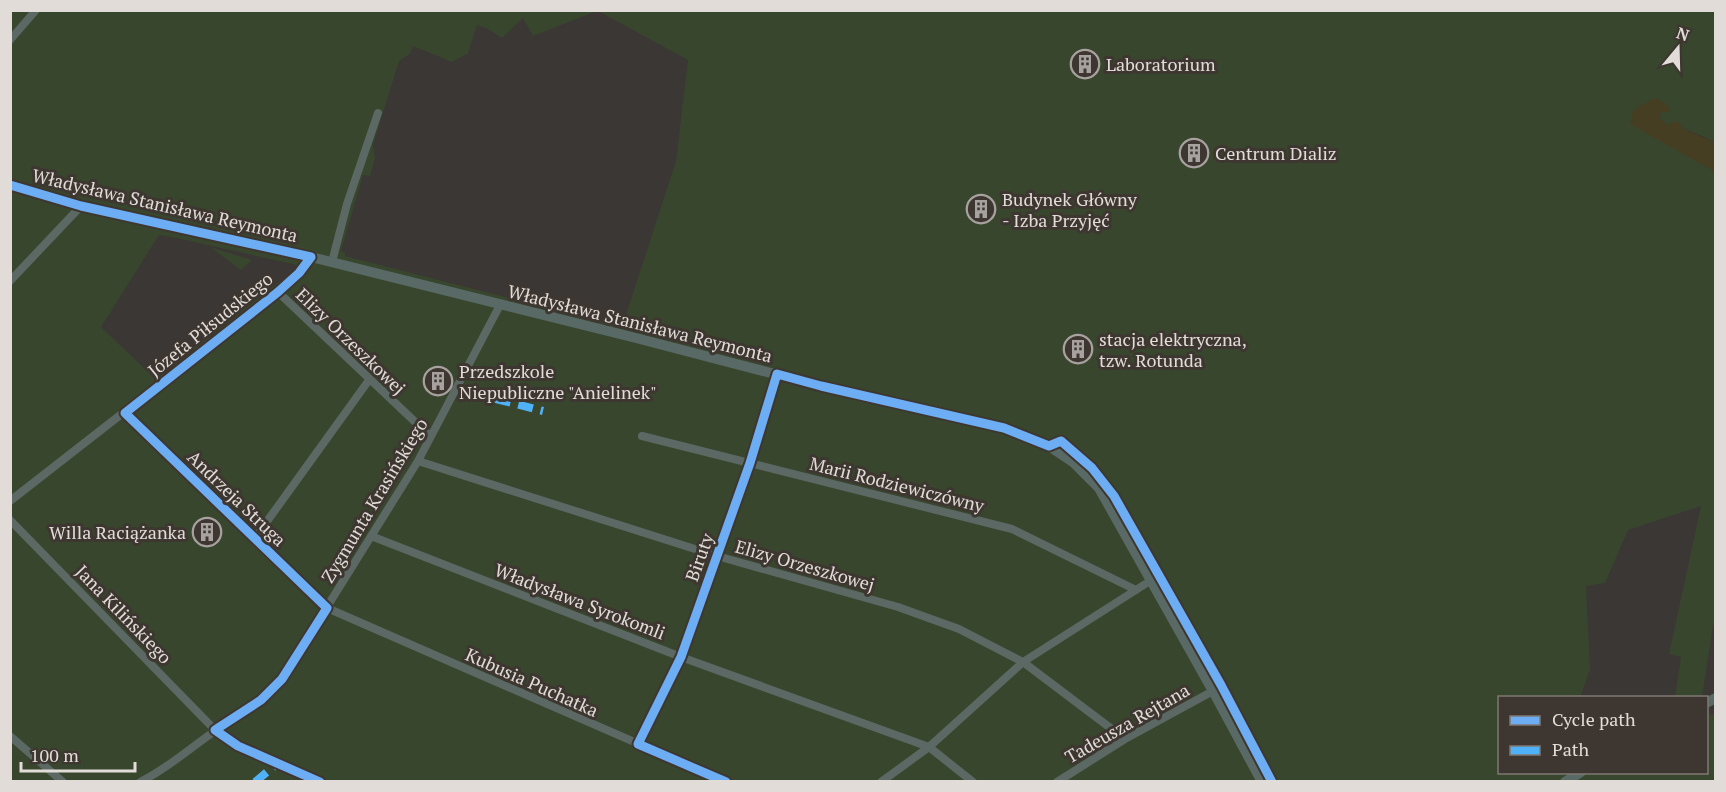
<svg xmlns="http://www.w3.org/2000/svg" width="1726" height="792" viewBox="0 0 1726 792" font-family="'PT Serif',serif">
<style>
.green{fill:#39462e;fill-rule:evenodd}
.sand{fill:#463e22}
.lines{fill:none;stroke-linecap:round;stroke-linejoin:round}
.street{stroke:#5b6864;stroke-width:8}
.secondary{stroke:#596966;stroke-width:10}
.quiet{stroke:#4fb1f8;stroke-width:8;stroke-dasharray:15 8;stroke-linecap:butt}
.cycleway-casing{stroke:#3e3630;stroke-width:13}
.cycleway{stroke:#6dadf4;stroke-width:9}
.labels{text-anchor:middle;dominant-baseline:central;stroke-width:6;stroke-linejoin:round;paint-order:stroke}
.poi-label{font-size:18px;fill:#e1dcd8;stroke:#3e3630;text-anchor:start}
.street-label{font-size:18px;fill:#e1dcd8;stroke:#3e3630}
</style>
<rect width="100%" height="100%" fill="#3a3734"/>
<path class="green" d="M10,11H597L533,36L523,18L502,38L486,28L477,25L468,53L452,62L413,46L410,54L399,61L373,145L375,158L370,176L363,175L341,251L345,253V256L622,327L676,161L688,60L598,11H1715V143C1703,134 1686,132 1675,122L1668,125L1659,118L1662,112L1634,110L1715,172L1716,626H1713L1702,697H1675L1681,657L1669,654L1701,506L1628,530L1605,583L1586,586L1590,669L1581,695L1584,697L1500,698V772H1706L1707,708L1711,715L1715,713V781H11ZM159,235L167,236L297,265L293,271L162,372L144,368L101,327Z
M210,247L252,260L241,270Z"/>
<path class="sand" d="M1654,98L1662,101L1670,108V112H1662L1659,118L1668,125L1675,121L1678,122C1684,133 1705,136 1715,143V172L1630,124L1633,110Z"/>
<g class="lines">
<path class="street" d="M10,40L36,10
M332,262L347,204L378,113
M10,281L81,206
M278,292L430,436
M455,389L496,399
M125,413L327,608L726,782
M642,436L1012,529L1136,590
M418,461L717,556L898,607L959,629L1023,662L1125,739
M10,501L278,292L299,273L311,257
M10,520L215,730L238,746L320,782
M371,536L681,657L929,747L973,782
M255,538L369,380
M10,736L63,782
M638,744L681,657L750,463L777,374
M140,782C167,769 190,748 215,731C238,714 262,700 282,679L418,461L500,305
M881,782L929,747L1023,662L1150,581
M1057,782L1125,739L1213,691"/>
<path class="secondary" d="M10,185L81,206L311,257L636,338L821,386L1004,428L1049,446L1073,462L1099,488L1213,691L1262,782
M1706,703L1716,698
M1565,782L1581,772"/>
<path class="quiet" d="M496,399L543,411
M255,782L278,763"/>
<g class="cycleway-casing">
<path id="cycleway" d="M10,185L81,206L311,257L299,273L278,292L125,413L327,608L282,679L261,700L215,730L238,746L320,782
M726,782L638,744L681,657L750,463L777,374L821,386L1004,428L1049,446L1061,441L1092,468L1114,496L1221,685L1272,782"/>
</g>
<use href="#cycleway" class="cycleway"/>
</g>
<defs>
<g id="building-ring" transform="scale(1.5)"><circle r="9.5" fill="#3e3630" stroke="#a7a29f" stroke-width="1.5"/><path d="M-4-6H4V6H1V3H-1V6H-4ZM-2.5-4.3h1.7v1.8h-1.7ZM.8-4.3h1.7v1.8H.8ZM-2.5-1h1.7V.8h-1.7ZM.8-1h1.7V.8H.8Z" fill="#a7a29f"/></g>
</defs>
<g fill-rule="evenodd">
<use href="#building-ring" x="1085" y="64"/>
<use href="#building-ring" x="1194" y="153"/>
<use href="#building-ring" x="981" y="209"/>
<use href="#building-ring" x="1078" y="349"/>
<use href="#building-ring" x="438" y="381"/>
<use href="#building-ring" x="207" y="532"/>
</g>
<g class="labels">
<g class="poi-label">
<text x="1106" y="64">Laboratorium</text>
<text x="1215" y="153">Centrum Dializ</text>
<text x="1002" y="199">Budynek Główny<tspan x="1002" dy="21">- Izba Przyjęć</tspan></text>
<text x="1099" y="339">stacja elektryczna,<tspan x="1099" dy="21">tzw. Rotunda</tspan></text>
<text x="459" y="371">Przedszkole<tspan x="459" dy="21">Niepubliczne "Anielinek"</tspan></text>
<text x="186" y="532" text-anchor="end">Willa Raciążanka</text>
</g>
<g class="street-label">
<text transform="translate(165 205) rotate(13)">Władysława Stanisława Reymonta</text>
<text transform="translate(640 323) rotate(14)">Władysława Stanisława Reymonta</text>
<text transform="translate(210 324) rotate(-39)">Józefa Piłsudskiego</text>
<text transform="translate(351 341) rotate(44)">Elizy Orzeszkowej</text>
<text transform="translate(897 484) rotate(14)">Marii Rodziewiczówny</text>
<text transform="translate(237 498) rotate(44)">Andrzeja Struga</text>
<text transform="translate(374 500) rotate(-59)">Zygmunta Krasińskiego</text>
<text transform="translate(699 557) rotate(-70)">Biruty</text>
<text transform="translate(805 565) rotate(16)">Elizy Orzeszkowej</text>
<text transform="translate(580 601) rotate(21)">Władysława Syrokomli</text>
<text transform="translate(124 614) rotate(46)">Jana Kilińskiego</text>
<text transform="translate(532 682) rotate(24)">Kubusia Puchatka</text>
<text transform="translate(1127 723) rotate(-30)">Tadeusza Rejtana</text>
</g>
</g>
<rect width="1726" height="792" fill="none" stroke="#e1dcd8" stroke-width="24"/>
<rect x="1498" y="696" width="210" height="78" fill="#3e3630" stroke="#7f7873" stroke-width="1.5"/>
<rect x="1510" y="716" width="30" height="9" fill="#6dadf4" stroke="#7f7873" stroke-width="1.5"/>
<text x="1552" y="726" font-size="18" fill="#e1dcd8">Cycle path</text>
<rect x="1510" y="746" width="30" height="9" fill="#4fb1f8" stroke="#7f7873" stroke-width="1.5"/>
<text x="1552" y="756" font-size="18" fill="#e1dcd8">Path</text>
<g transform="translate(1678 48) rotate(19)" stroke="#3e3630" stroke-width="4.5" paint-order="stroke">
<path d="M0-4.5L10 22L0 15L-10 22Z" fill="#e1dcd8"/>
<text y="-9" font-size="16" font-weight="bold" text-anchor="middle" fill="#e1dcd8">N</text>
</g>
<path d="M21 762v9h114v-9" fill="none" stroke="#e1dcd8" stroke-width="3"/>
<text x="30" y="762" font-size="18" fill="#e1dcd8" stroke="#3e3630" stroke-width="4.5" paint-order="stroke">100 m</text>
</svg>
